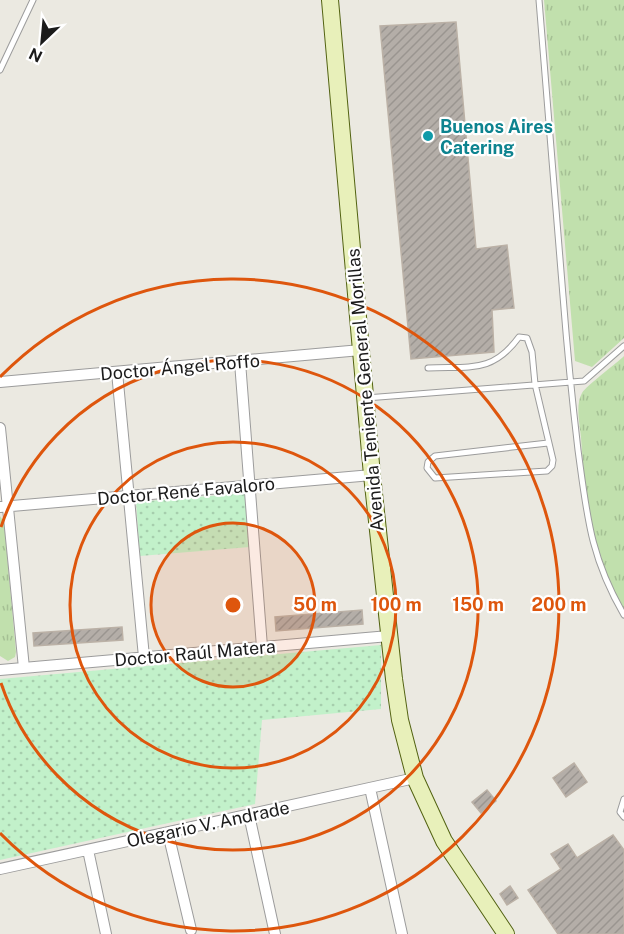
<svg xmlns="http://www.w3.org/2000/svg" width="624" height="934" viewBox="0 0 624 934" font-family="'Public Sans',sans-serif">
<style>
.grass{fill:url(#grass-tufts)}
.park{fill:url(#park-dots)}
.building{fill:url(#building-hatch);stroke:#bbb1a6;stroke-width:1.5}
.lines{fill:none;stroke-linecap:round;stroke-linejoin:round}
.lane-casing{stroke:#9c9c9c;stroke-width:7}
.street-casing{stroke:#9c9c9c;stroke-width:12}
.secondary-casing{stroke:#526211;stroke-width:18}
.lane{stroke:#fff;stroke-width:5}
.street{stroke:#fff;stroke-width:10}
.secondary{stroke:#e8f0ba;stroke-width:16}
.ring{fill:none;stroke:#de560d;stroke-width:3}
.culture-dot{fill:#0f9aa8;stroke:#fff;stroke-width:2}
.labels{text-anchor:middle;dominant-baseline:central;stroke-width:4.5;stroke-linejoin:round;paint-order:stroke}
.culture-label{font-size:18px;font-weight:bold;fill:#0d838f;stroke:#fff;text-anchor:start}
.street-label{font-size:18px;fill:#1b1b1b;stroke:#fff}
.centre{fill:#de560d;stroke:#fff;stroke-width:3}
.ring-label{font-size:18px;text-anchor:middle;font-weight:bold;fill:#de560d;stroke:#fff;stroke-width:4.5;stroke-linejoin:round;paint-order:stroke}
</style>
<defs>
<pattern id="grass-tufts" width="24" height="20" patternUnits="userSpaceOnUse" patternTransform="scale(1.5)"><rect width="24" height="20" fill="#c1e0ad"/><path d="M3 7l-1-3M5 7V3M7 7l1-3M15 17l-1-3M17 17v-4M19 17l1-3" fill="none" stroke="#a5c094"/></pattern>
<pattern id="park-dots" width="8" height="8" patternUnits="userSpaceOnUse" patternTransform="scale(1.5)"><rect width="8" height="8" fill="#c2f1ca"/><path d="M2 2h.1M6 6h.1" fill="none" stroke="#a6cead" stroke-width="1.8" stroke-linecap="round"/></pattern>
<pattern id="building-hatch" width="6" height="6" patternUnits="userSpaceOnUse" patternTransform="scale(1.5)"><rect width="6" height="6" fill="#b4aea8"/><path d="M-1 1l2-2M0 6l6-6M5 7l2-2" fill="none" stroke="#9a9590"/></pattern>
</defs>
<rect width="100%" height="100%" fill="#ebe9e1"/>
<path class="grass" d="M544,0H624V338L592,367L575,361Z
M624,356V610C593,557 585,499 581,438C580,425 575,405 582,393C587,385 616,364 624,356Z
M0,516L4,522L16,652L15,657L8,661L0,656Z"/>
<path class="park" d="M246,493L250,547L140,556L136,502Z
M381,645V709L262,720L255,804L0,860V679Z"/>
<path class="building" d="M456,22L476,249L507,245L514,308L492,310L494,352L411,359L380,26Z
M362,610L363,624L276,631L275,617Z
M122,627L123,640L34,646L33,633Z
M574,763L587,782L566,797L553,778Z
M487,790L496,801L481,813L472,802Z
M613,835L624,850V934H558L528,890L561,869L551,854L568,844L577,858Z
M510,886L518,898L507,905L500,894Z"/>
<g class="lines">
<g class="lane-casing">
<path id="lane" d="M539,0C547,99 555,197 563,296C567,347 572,399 578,450C587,515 590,557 624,615
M0,70L33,0
M428,368C469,366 492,374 519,337L527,338L532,352L535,384L553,460L552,466L547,471L435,478L427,468L428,462L435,456L548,443
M366,398L584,381L624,346
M624,799L620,812L624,817"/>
</g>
<g class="street-casing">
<path id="street" d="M240,362L262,647
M117,372L144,657
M0,382L361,350
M0,428L24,668
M0,507L372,475
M0,670L389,636
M370,788L402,934
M249,815L275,934
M168,833L191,930
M88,850L106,934
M0,869L415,778"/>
</g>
<g class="secondary-casing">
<path id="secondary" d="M330,0L372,475L394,679L400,720L415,778L444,841L506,934"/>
</g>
<use href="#lane" class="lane"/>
<use href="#street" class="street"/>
<use href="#secondary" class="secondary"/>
</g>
<circle cx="233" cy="605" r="82" fill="#de560d" fill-opacity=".12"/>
<g class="ring">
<circle cx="233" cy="605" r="82"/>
<circle cx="233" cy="605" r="163"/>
<path d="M1 527A245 245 0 1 1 1 683"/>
<path d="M0 377A326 326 0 1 1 0 833"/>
</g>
<circle class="culture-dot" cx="428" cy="136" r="6"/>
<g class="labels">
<g class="culture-label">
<text x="440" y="126">Buenos Aires<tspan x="440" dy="21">Catering</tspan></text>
</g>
<g class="street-label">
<text transform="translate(180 367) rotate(-5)">Doctor Ángel Roffo</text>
<text transform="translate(365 390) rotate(-95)">Avenida Teniente General Morillas</text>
<text transform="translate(186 491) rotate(-5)">Doctor René Favaloro</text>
<text transform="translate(195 653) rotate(-5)">Doctor Raúl Matera</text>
<text transform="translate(208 824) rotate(-12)">Olegario V. Andrade</text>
</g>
</g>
<circle cx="233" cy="605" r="9" class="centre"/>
<g class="ring-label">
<text x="315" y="611">50 m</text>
<text x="396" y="611">100 m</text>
<text x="478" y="611">150 m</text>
<text x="559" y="611">200 m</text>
</g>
<g transform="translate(42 42) rotate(206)" stroke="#ffffff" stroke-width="4.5" paint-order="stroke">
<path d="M0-4.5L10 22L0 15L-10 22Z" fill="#1b1b1b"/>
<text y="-9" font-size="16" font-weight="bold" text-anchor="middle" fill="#1b1b1b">N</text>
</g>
</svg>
